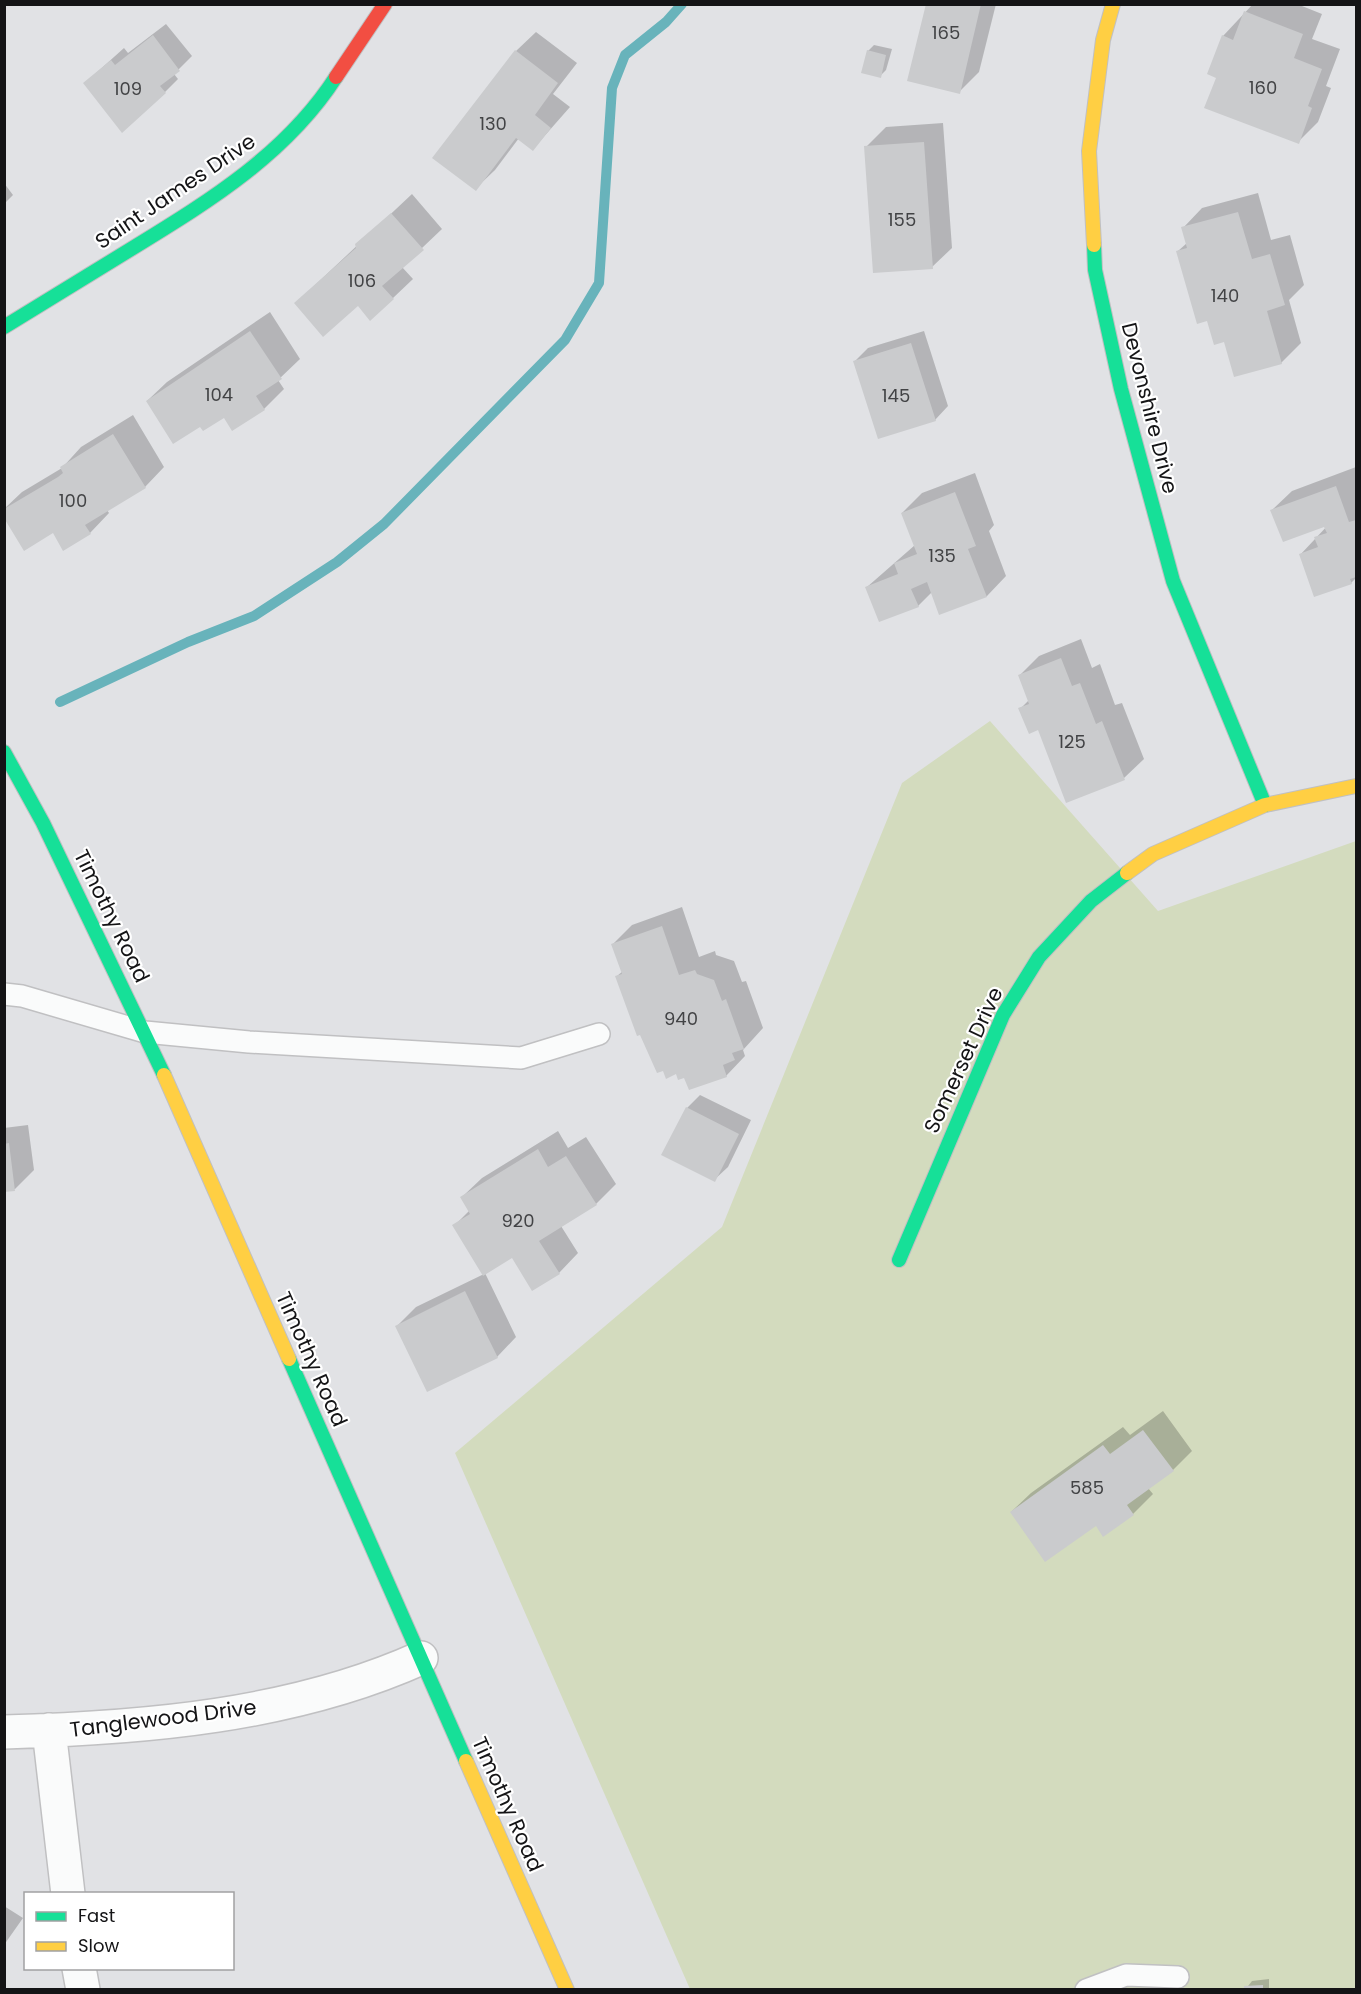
<svg xmlns="http://www.w3.org/2000/svg" width="1361" height="1994" viewBox="0 0 1361 1994" font-family="Poppins,sans-serif">
<style>
.green{fill:#d3dbbe}
.shadow{fill:#0003}
.lines{fill:none;stroke-linecap:round;stroke-linejoin:round}
.stream{stroke:#68b3bb;stroke-width:10}
.building{fill:#cacbcd}
.lane-casing{stroke:#c0c0c2;stroke-width:24}
.street-casing{stroke:#c0c0c2;stroke-width:36}
.fast-casing{stroke:#c0c0c2;stroke-width:16}
.slow-casing{stroke:#c0c0c2;stroke-width:16}
.jam-casing{stroke:#c0c0c2;stroke-width:16}
.lane{stroke:#fafbfb;stroke-width:21}
.street{stroke:#fafbfb;stroke-width:33}
.fast{stroke:#16e098;stroke-width:14}
.slow{stroke:#ffcf43;stroke-width:14}
.jam{stroke:#f24e42;stroke-width:14}
.labels{text-anchor:middle;dominant-baseline:central;stroke-width:4.5;stroke-linejoin:round;paint-order:stroke}
.number-label{font-size:18px;fill:#424345}
.street-label{font-size:21px;fill:#141416;stroke:#fff}
</style>
<rect width="100%" height="100%" fill="#e1e2e5"/>
<path class="green" d="M990,721L1158,911L1356,841V1989H690L455,1453L722,1227L902,783Z"/>
<path class="shadow" d="M927,4H996L979,72L959,92Z
M1253,4H1297L1322,14L1312,39L1340,49L1326,86L1331,88L1318,122L1298,142L1218,77L1223,36Z
M166,24L192,56L174,74L178,79L165,92L85,83L124,48L128,53Z
M536,32L577,63L553,94L570,107L533,149L519,138L495,170L475,189L516,51Z
M874,45L892,49L886,70L880,76L868,51Z
M943,123L952,248L932,267L866,147L886,127Z
M4,183L13,195L4,204Z
M1258,193L1271,240L1290,235L1304,285L1289,300L1301,343L1281,363L1225,340L1208,319L1178,251L1187,243L1183,228L1202,208Z
M412,194L442,229L402,267L413,279L393,298L358,304L296,303Z
M270,312L300,359L278,380L284,389L264,409L233,429L225,416L200,425L147,401L167,382Z
M924,331L948,406L935,420L855,361L868,348Z
M133,415L164,467L145,487L107,510L109,513L90,533L53,531L4,509L22,492L62,468L81,447Z
M1356,467V578L1351,583L1300,555L1329,524L1272,510L1292,491Z
M975,473L994,525L989,531L1006,576L987,596L940,613L932,592L918,606L867,587L915,545L902,513L922,493Z
M1081,639L1092,668L1100,664L1115,705L1122,703L1144,759L1124,778L1038,728L1020,709L1029,700L1019,676L1039,656Z
M682,907L699,957L715,951L716,955L734,961L742,982L746,981L763,1028L743,1050L745,1056L726,1076H685L617,976L623,971L613,944L632,925Z
M700,1095L751,1120L728,1167L714,1180L687,1108Z
M28,1125L34,1170L15,1189L4,1190V1128Z
M558,1131L568,1148L586,1137L616,1184L596,1204L561,1226L578,1253L559,1273L512,1256L485,1273L516,1337L497,1357L397,1326L416,1307L484,1274L454,1226L470,1210L462,1197L482,1178Z
M1163,1411L1192,1451L1173,1470L1148,1488L1153,1494L1133,1514L1104,1535L1096,1524L1011,1512L1031,1493L1123,1427L1130,1435Z
M4,1906L23,1918L4,1945Z
M1269,1979V1990H1245L1252,1981Z"/>
<g class="lines">
<path class="stream" d="M60,702L188,642L254,616L337,562L384,524L565,340L599,283L612,88L625,55L666,22L682,4"/>
</g>
<path class="building" d="M926,4H981L960,94L907,81Z
M1244,11L1303,34L1294,58L1322,69L1308,106L1312,108L1299,144L1204,108L1216,78L1207,74L1222,35L1233,40Z
M153,35L180,71L160,86L166,93L122,133L83,83L111,60L115,65Z
M515,50L558,83L535,115L551,128L533,151L516,138L476,191L432,158Z
M867,50L886,55L881,78L861,73Z
M924,142L933,269L873,273L864,146Z
M1238,212L1252,259L1270,254L1285,305L1267,311L1282,364L1234,377L1224,342L1214,345L1207,321L1197,324L1176,251L1187,248L1181,227Z
M391,213L424,250L382,286L394,299L370,321L358,306L323,337L294,303L356,248L355,244Z
M250,331L282,379L256,396L265,410L232,431L224,418L203,431L200,427L173,444L146,401Z
M911,343L936,421L878,439L853,361Z
M113,434L146,488L85,525L91,534L63,551L53,533L24,551L4,518V509L58,477L63,473L60,467Z
M1336,486L1349,522L1356,520V577L1350,579L1352,584L1314,597L1299,554L1318,547L1314,537L1327,533L1324,527L1283,542L1270,510Z
M955,492L976,546L968,549L987,597L939,615L927,582L911,589L919,607L879,622L865,587L898,574L894,563L917,554L901,513Z
M1061,658L1072,686L1080,683L1096,724L1102,721L1125,780L1066,803L1038,730L1029,734L1018,708L1029,704L1018,675Z
M662,926L679,975L695,970L697,974L714,980L722,1001L726,999L744,1049L732,1053L735,1060L723,1065L727,1077L689,1090L684,1078L678,1080L676,1074L666,1079L663,1071L657,1073L640,1035L637,1036L615,976L622,974L611,944Z
M686,1107L739,1134L715,1182L661,1155Z
M9,1143L15,1191L4,1192V1144Z
M538,1149L548,1167L566,1156L597,1205L539,1241L560,1274L532,1291L512,1258L483,1276L452,1225L470,1214L460,1197Z
M465,1291L498,1358L427,1392L395,1326Z
M1143,1430L1174,1471L1127,1505L1134,1515L1103,1537L1096,1526L1045,1562L1010,1512L1103,1445L1110,1454Z
M1263,1985V1990H1244V1986Z"/>
<g class="lines">
<g class="lane-casing">
<path id="lane" d="M4,994L22,996L145,1032L249,1042L521,1058L599,1034
M1086,1990L1126,1975L1178,1977"/>
</g>
<g class="street-casing">
<path id="street" d="M49,1730L68,1894
M4,1732C144,1728 292,1716 421,1658
M79,1968L83,1990"/>
</g>
<g class="fast-casing">
<path id="fast" d="M1094,245L1095,270L1121,389L1173,581L1265,805
M4,327C48,300 92,273 136,246C211,200 287,153 336,77
M4,752L43,823L164,1075
M899,1260L1003,1015L1039,957L1091,901L1127,873
M289,1359L466,1761"/>
</g>
<g class="slow-casing">
<path id="slow" d="M1094,245L1089,151L1103,40L1113,4
M1127,873L1153,854L1265,805L1356,786
M164,1075L289,1359
M466,1761L567,1990"/>
</g>
<g class="jam-casing">
<path id="jam" d="M336,77L385,4"/>
</g>
<use href="#lane" class="lane"/>
<use href="#street" class="street"/>
<use href="#fast" class="fast"/>
<use href="#slow" class="slow"/>
<use href="#jam" class="jam"/>
</g>
<g class="labels">
<g class="number-label">
<text x="946" y="32">165</text>
<text x="1263" y="87">160</text>
<text x="128" y="88">109</text>
<text x="493" y="123">130</text>
<text x="902" y="219">155</text>
<text x="362" y="280">106</text>
<text x="1225" y="295">140</text>
<text x="219" y="394">104</text>
<text x="896" y="395">145</text>
<text x="73" y="500">100</text>
<text x="942" y="555">135</text>
<text x="1072" y="741">125</text>
<text x="681" y="1018">940</text>
<text x="518" y="1220">920</text>
<text x="1087" y="1487">585</text>
</g>
<g class="street-label">
<text transform="translate(175 191) rotate(-34)">Saint James Drive</text>
<text transform="translate(1150 408) rotate(76)">Devonshire Drive</text>
<text transform="translate(112 916) rotate(64)">Timothy Road</text>
<text transform="translate(963 1060) rotate(-65)">Somerset Drive</text>
<text transform="translate(312 1359) rotate(66)">Timothy Road</text>
<text transform="translate(163 1718) rotate(-7)">Tanglewood Drive</text>
<text transform="translate(508 1804) rotate(66)">Timothy Road</text>
</g>
</g>
<rect width="1361" height="1994" fill="none" stroke="#141416" stroke-width="12"/>
<rect x="24" y="1892" width="210" height="78" fill="#ffffff" stroke="#a1a1a2" stroke-width="1.5"/>
<rect x="36" y="1912" width="30" height="9" fill="#16e098" stroke="#a1a1a2" stroke-width="1.5"/>
<text x="78" y="1922" font-size="18" fill="#141416">Fast</text>
<rect x="36" y="1942" width="30" height="9" fill="#ffcf43" stroke="#a1a1a2" stroke-width="1.5"/>
<text x="78" y="1952" font-size="18" fill="#141416">Slow</text>
</svg>
